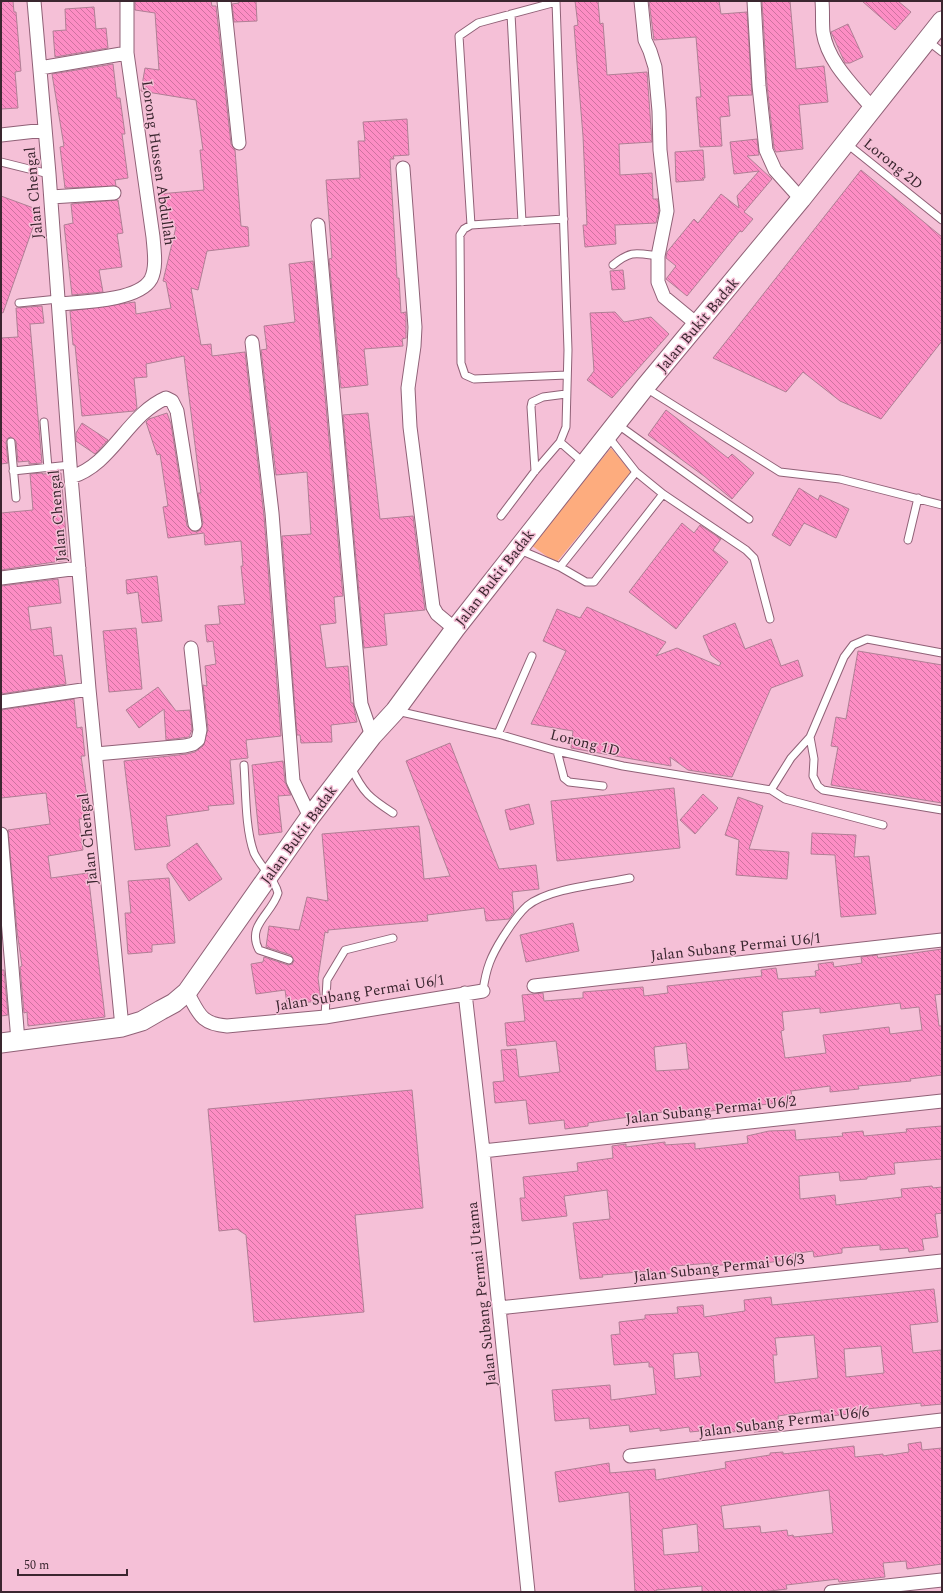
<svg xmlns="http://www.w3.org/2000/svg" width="943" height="1593" viewBox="0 0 943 1593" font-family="Spectral,serif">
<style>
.green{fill:#fdac7e}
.building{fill:url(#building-back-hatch);stroke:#b07f95;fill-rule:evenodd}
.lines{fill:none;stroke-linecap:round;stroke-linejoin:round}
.lane-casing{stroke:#906177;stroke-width:9}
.street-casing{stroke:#906177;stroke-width:15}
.secondary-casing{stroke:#906177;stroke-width:21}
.lane{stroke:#fff;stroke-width:7}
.street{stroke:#fff;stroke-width:13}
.secondary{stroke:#fff;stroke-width:19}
.labels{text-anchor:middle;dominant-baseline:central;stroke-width:3;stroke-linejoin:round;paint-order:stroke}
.street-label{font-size:15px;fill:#3a262f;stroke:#f5c0d7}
</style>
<defs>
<pattern id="building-back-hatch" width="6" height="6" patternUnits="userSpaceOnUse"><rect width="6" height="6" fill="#fd8dc4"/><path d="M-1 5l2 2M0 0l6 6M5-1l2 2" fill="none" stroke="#ce73a0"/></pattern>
</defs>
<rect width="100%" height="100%" fill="#f5c0d7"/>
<path class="green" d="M611,448L631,472L556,563L531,545Z"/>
<path class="building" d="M1,1H13L14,12H16L21,71L15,72L18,108L1,109Z
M135,1H211L212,6H216L231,144L235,150L241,226L248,227L249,246L207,251L198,290L191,288L201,345L211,344L212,356L245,352L264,516L281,736L246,740L248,758L230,760L234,804L208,806L209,810L166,816L170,846L135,850L124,761L187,754L195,752L203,746L208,729L203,685L207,686L205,666L216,664L213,641L207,642L205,625L220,624L218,606L245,604L241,566H243L241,541L205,545L204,533L168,538L163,507L168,506L160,454L157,455L146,422L149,419L167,413L171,424L187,526L192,531L197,532L200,530L203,523L198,493H201L184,356L146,364L147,377L134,378L137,408L134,411L82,416L75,345H73L70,311L135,302L136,314L171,308L166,282L163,281L176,227L162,228L159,194L204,190L200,150H203L196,100L141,91L145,68L159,70L155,13L135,10Z
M239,1H256L257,21L234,22L232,4L239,3Z
M575,1H598L600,24L603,23L607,75L647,72L652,142L619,144L620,175L652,173L653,199H658L659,211L656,223L615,225L616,244L585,247L583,225H587L583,136L574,26L578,25Z
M649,1H719L721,14L747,12L752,95L728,96L730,116L720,117L722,146L700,147L696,97H701L696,37L654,40Z
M762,1H790L796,69L824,66L828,102L799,105L803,149L776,152L774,148L767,85Z
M862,1H898L911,12L895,30Z
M94,7L96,29L106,28L108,48L55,57L53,31L66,30L65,9Z
M848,24L863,57L850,63H845L831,32Z
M113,64L117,98H120L125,134H122L128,178L115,180L116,186L65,188L60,147L64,146L52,74Z
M407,119L409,155L393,156L394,159H390L397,278H399L401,313L406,312V338L402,339L403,346L364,349L368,385L341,388L329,259L332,258L326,180L360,178L358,141H365L363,122Z
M757,139L759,155L747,156L772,179L744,212L753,219L742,232L740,231L687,296L666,279L676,266L666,258L667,252L694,219L698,223L721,194L739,208L737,196L759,171L734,174L730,142Z
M703,150L705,178H702L704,180L676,182L675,152Z
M861,170L942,237V341L881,419L840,401L803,372L786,392L713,358Z
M1,196L39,210L3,313L1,312Z
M118,200L123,233L117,234L122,267L99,270L103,292L72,295L64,225L73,223L71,204Z
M313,261L343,596L334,597L336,623L320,625L326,668L348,666L351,703H353L357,722L331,725L332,742L301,743L300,735H297L282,536L311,534L307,472L276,475L261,350L267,349L264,326L295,322L289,264Z
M623,270L625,289L612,290L610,271Z
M42,306L44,323L30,324L42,463L29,464V461L18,462L16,441L11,437L8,438L6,442L8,463L1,464V338L18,337L16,308Z
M615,312L624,322L651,317L669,334L612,398L587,380L594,371L590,313Z
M666,410L728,458L732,454L754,473L732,499L704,476L648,435Z
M368,413L380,519L413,516L425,610L384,614L387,645L364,648L343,415Z
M82,423L108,440L95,454L76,441V433Z
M42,473L43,474L61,473L68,560L1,570V513L33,510L30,474Z
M799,488L818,500L820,495L849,509L836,538L804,523L790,546L772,535Z
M682,523L694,533L700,525L721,539L713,550L728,562L676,629L629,592Z
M157,576L162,621L142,623L138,592L127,594L126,580Z
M58,579L61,603L28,607L31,630L51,627L54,656L62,655L66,684L1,694V586Z
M587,607L666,642L656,656L677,648L719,666L721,663L711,655L703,636L735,623L745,649L771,639L781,666L798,660L803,676L771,688L732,777L688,770L670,757L671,766L571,748L573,731L531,724L566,651L543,641L557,609L580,618Z
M136,628L142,689L109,692L103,631Z
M858,651L942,665V803L831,785L838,747L831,746L836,717L846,719Z
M158,687L176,711L190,710L192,730L189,737L166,740L164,709L139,728L126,710Z
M74,699L77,728L82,727L85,756H81L90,818L79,819L83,850L48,856L51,878L88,873L105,1017L28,1026L27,1012L24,1013L20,967L22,966L17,931L8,830L50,824L46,793L1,798V710Z
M450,743L499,869L536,865L539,889L512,892L514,912L509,919L486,921L484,908L427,915L428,921L328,930V933L325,932L318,978L321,1001L287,1004L285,990L256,994L251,964L263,962L264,957L288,965L292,964L294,961L291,955L266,947L269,926L299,930L307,897L328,901L322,834L419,826L424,879L450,876L406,761Z
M283,761L285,782L291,795L278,796L282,832L259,835L252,765Z
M674,788L680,848L557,861L551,801Z
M703,794L718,808L695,834L680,820Z
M738,797L763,806L749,849L789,852L787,879L736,875L739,840L725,835Z
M529,804L534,824L510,830L505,810Z
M812,833L856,835L854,857L869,856L876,914L841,917L835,855L811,854Z
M197,843L222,879L189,901L167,868V864Z
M169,878L175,943L152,945V952L128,954L125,913H131L128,881Z
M573,923L579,951L526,962L520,935Z
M942,949V994L935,995L939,1026H942V1075L910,1079L911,1081L858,1086L859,1089L830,1092V1086L791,1091L793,1101L694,1113L693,1110L651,1113L652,1119L629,1121V1117L588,1123V1126L565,1129L564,1120L529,1124L526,1100L495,1103L493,1082L504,1081L501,1050L516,1049L519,1077L560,1072L556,1041L507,1046L505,1023L525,1021L522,995L543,993L544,1001L583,998V992L643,987L644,996L668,993L667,986L762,976L761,970L776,968L778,979L816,976L815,971L819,970L818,964L833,962L834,967L862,963L861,957L877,955L878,958ZM900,1003L901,1009L919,1007L922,1030L890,1034L889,1027L823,1035L826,1053L785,1058L781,1031L784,1030L782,1012L820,1008V1013ZM686,1043L689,1069L656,1071L654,1047Z
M1,970H4L8,1015L1,1016Z
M412,1090L423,1208L355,1215L364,1312L254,1322L246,1235L237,1229L219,1231L208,1109Z
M942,1126V1159L894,1163L895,1174L867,1177V1179L840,1181L839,1172L799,1176L800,1199L835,1195L836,1205L902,1197L901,1189L932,1186L933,1188L942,1187V1213L935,1214L938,1237L922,1239L924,1250L909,1252L908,1248L880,1250V1245L842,1248V1253L814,1257L813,1251L792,1254L793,1259L745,1266V1263L711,1266V1263L675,1266L676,1273L651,1276V1271L602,1275L603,1277L580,1279L573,1223L610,1219L607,1190L564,1196L567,1216L522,1221L520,1198H525L523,1177L578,1171L577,1163L613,1158L612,1146L626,1144V1147L665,1142V1145L695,1143V1149L748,1143L747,1136L769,1131L795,1130L796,1140L843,1136L842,1133L863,1131L864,1136L907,1132L906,1129Z
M934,1289L938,1322L910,1325L913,1353L941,1350L942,1404L921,1406V1403L849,1411V1414L821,1417L820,1410L778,1416L779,1430L754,1432V1430L720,1433V1429L690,1432L689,1427L660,1431V1428L630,1432L629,1425L590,1429L589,1418L555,1421L552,1390L610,1385L611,1400L656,1394L653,1367H649V1362L614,1365L611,1335L620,1334L619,1322L645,1319V1315L678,1313L677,1307L703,1305L704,1317L745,1311L744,1300L771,1297L772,1305ZM814,1335L818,1378L775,1383L773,1355H777L775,1338ZM881,1346L884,1373L846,1377L844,1349ZM698,1352L701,1376L675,1379L673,1354Z
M921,1442L922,1450L942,1448V1564L907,1569L906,1561L883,1563L885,1577L839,1582L838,1579L786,1585L787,1589L761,1592H702V1586L656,1590V1592H635L629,1492L559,1502L555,1472L609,1463L610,1473L655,1469L656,1480L726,1468L725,1462L770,1455V1453L783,1452V1454L854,1446L855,1457L883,1454V1456L909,1452L908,1444ZM829,1490L833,1533L794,1537L793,1535L788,1536L787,1530L761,1533L760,1526L724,1529L721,1506ZM697,1524L699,1552L664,1555L662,1529Z"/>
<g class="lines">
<g class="lane-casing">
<path id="lane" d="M511,14L522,222
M928,41L942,52
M846,143L942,220
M1,162L49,174
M564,219L471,225L464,229L460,235L461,363L465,375L474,379L567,375
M471,225L459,36L478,23L556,2
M613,265C631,250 636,253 658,256
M19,303L58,299
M646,388L780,472L840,479L942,505
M44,422L48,468
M617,424L749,519
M607,435L636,472L663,494L746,550L754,558L770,619
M11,442L16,498
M560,442L584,463
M13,471L70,465
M535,471L531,407L532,402L543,397L566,394
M636,472L560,567L586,582H594L663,494
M501,516L535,471L560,442L566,427L568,350L556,1
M908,540L918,498
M520,550L560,567
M942,653L867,639L853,645L844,657L810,737L814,759L813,776L818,786L823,790L942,810
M397,711L498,734L557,751L623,766L771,790L785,799L883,825
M498,734L532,656
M557,751L564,778L569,782L603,786
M244,765C246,792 245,828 254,853C260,866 275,879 278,893C272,914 246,925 259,950L289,960
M351,767C363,793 370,798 393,813
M771,790L791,758L810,737
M483,991C486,968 491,956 503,937C510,926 517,915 527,906C549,888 602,884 630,878
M325,1017L327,980L345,950L393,938"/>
</g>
<g class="street-casing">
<path id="street" d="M34,1L49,174L70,465L89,689L122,1027
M224,1L239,143
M641,1L645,40L650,51L655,67L659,111L660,150L667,211L658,256V282L664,297L698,325
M754,1L759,86L766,150L775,170L801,199
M822,1C823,11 822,22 823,32C828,63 854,86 873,109
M40,68L127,53
M1,135L45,130
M403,168L415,327L414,346L408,388L410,427L433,607L437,614L455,629
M51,197L114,193
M318,225L361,704L372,736
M59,304C81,302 139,301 151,279C157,267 154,250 153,237L127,53V1
M252,342L272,513L293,781L310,817
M71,477C112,465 127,415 166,398L172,401L177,411L195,524
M1,578L79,568
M1,702L89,689
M96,754L185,746L193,744L198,740L200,730L191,648
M1,834L18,1041
M534,986L942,940
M187,992C199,1013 200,1024 227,1026L325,1017L483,991
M465,993L483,1151L528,1592
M483,1151L942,1101
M499,1308L942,1261
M630,1456L942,1420
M831,1592L942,1580"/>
</g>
<g class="secondary-casing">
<path id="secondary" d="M1,1043L122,1027L142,1021L161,1010L174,1003L187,992L310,817L372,736L395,711L455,629L645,387L801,199L942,21"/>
</g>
<use href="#lane" class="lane"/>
<use href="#street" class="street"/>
<use href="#secondary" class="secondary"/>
</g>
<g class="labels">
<g class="street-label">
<text transform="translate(158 163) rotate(82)">Lorong Hussen Abdullah</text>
<text transform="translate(893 164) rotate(39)">Lorong 2D</text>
<text transform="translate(34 193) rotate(-95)">Jalan Chengal</text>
<text transform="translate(698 325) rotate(-50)">Jalan Bukit Badak</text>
<text transform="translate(58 516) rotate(-95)">Jalan Chengal</text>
<text transform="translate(495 578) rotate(-52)">Jalan Bukit Badak</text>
<text transform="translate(585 743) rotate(14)">Lorong 1D</text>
<text transform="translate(299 835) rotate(-54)">Jalan Bukit Badak</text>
<text transform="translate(88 839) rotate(-96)">Jalan Chengal</text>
<text transform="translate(736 947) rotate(-6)">Jalan Subang Permai U6/1</text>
<text transform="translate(360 993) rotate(-9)">Jalan Subang Permai U6/1</text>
<text transform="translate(711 1110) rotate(-6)">Jalan Subang Permai U6/2</text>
<text transform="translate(719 1268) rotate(-6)">Jalan Subang Permai U6/3</text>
<text transform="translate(482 1294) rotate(-96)">Jalan Subang Permai Utama</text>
<text transform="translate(784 1422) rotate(-7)">Jalan Subang Permai U6/6</text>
</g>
</g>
<rect width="943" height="1593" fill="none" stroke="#3a262f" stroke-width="4"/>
<path d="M18 1569v6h109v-6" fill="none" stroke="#3a262f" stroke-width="2"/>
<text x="24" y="1569" font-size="12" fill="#3a262f" stroke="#f5c0d7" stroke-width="3" paint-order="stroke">50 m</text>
</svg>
